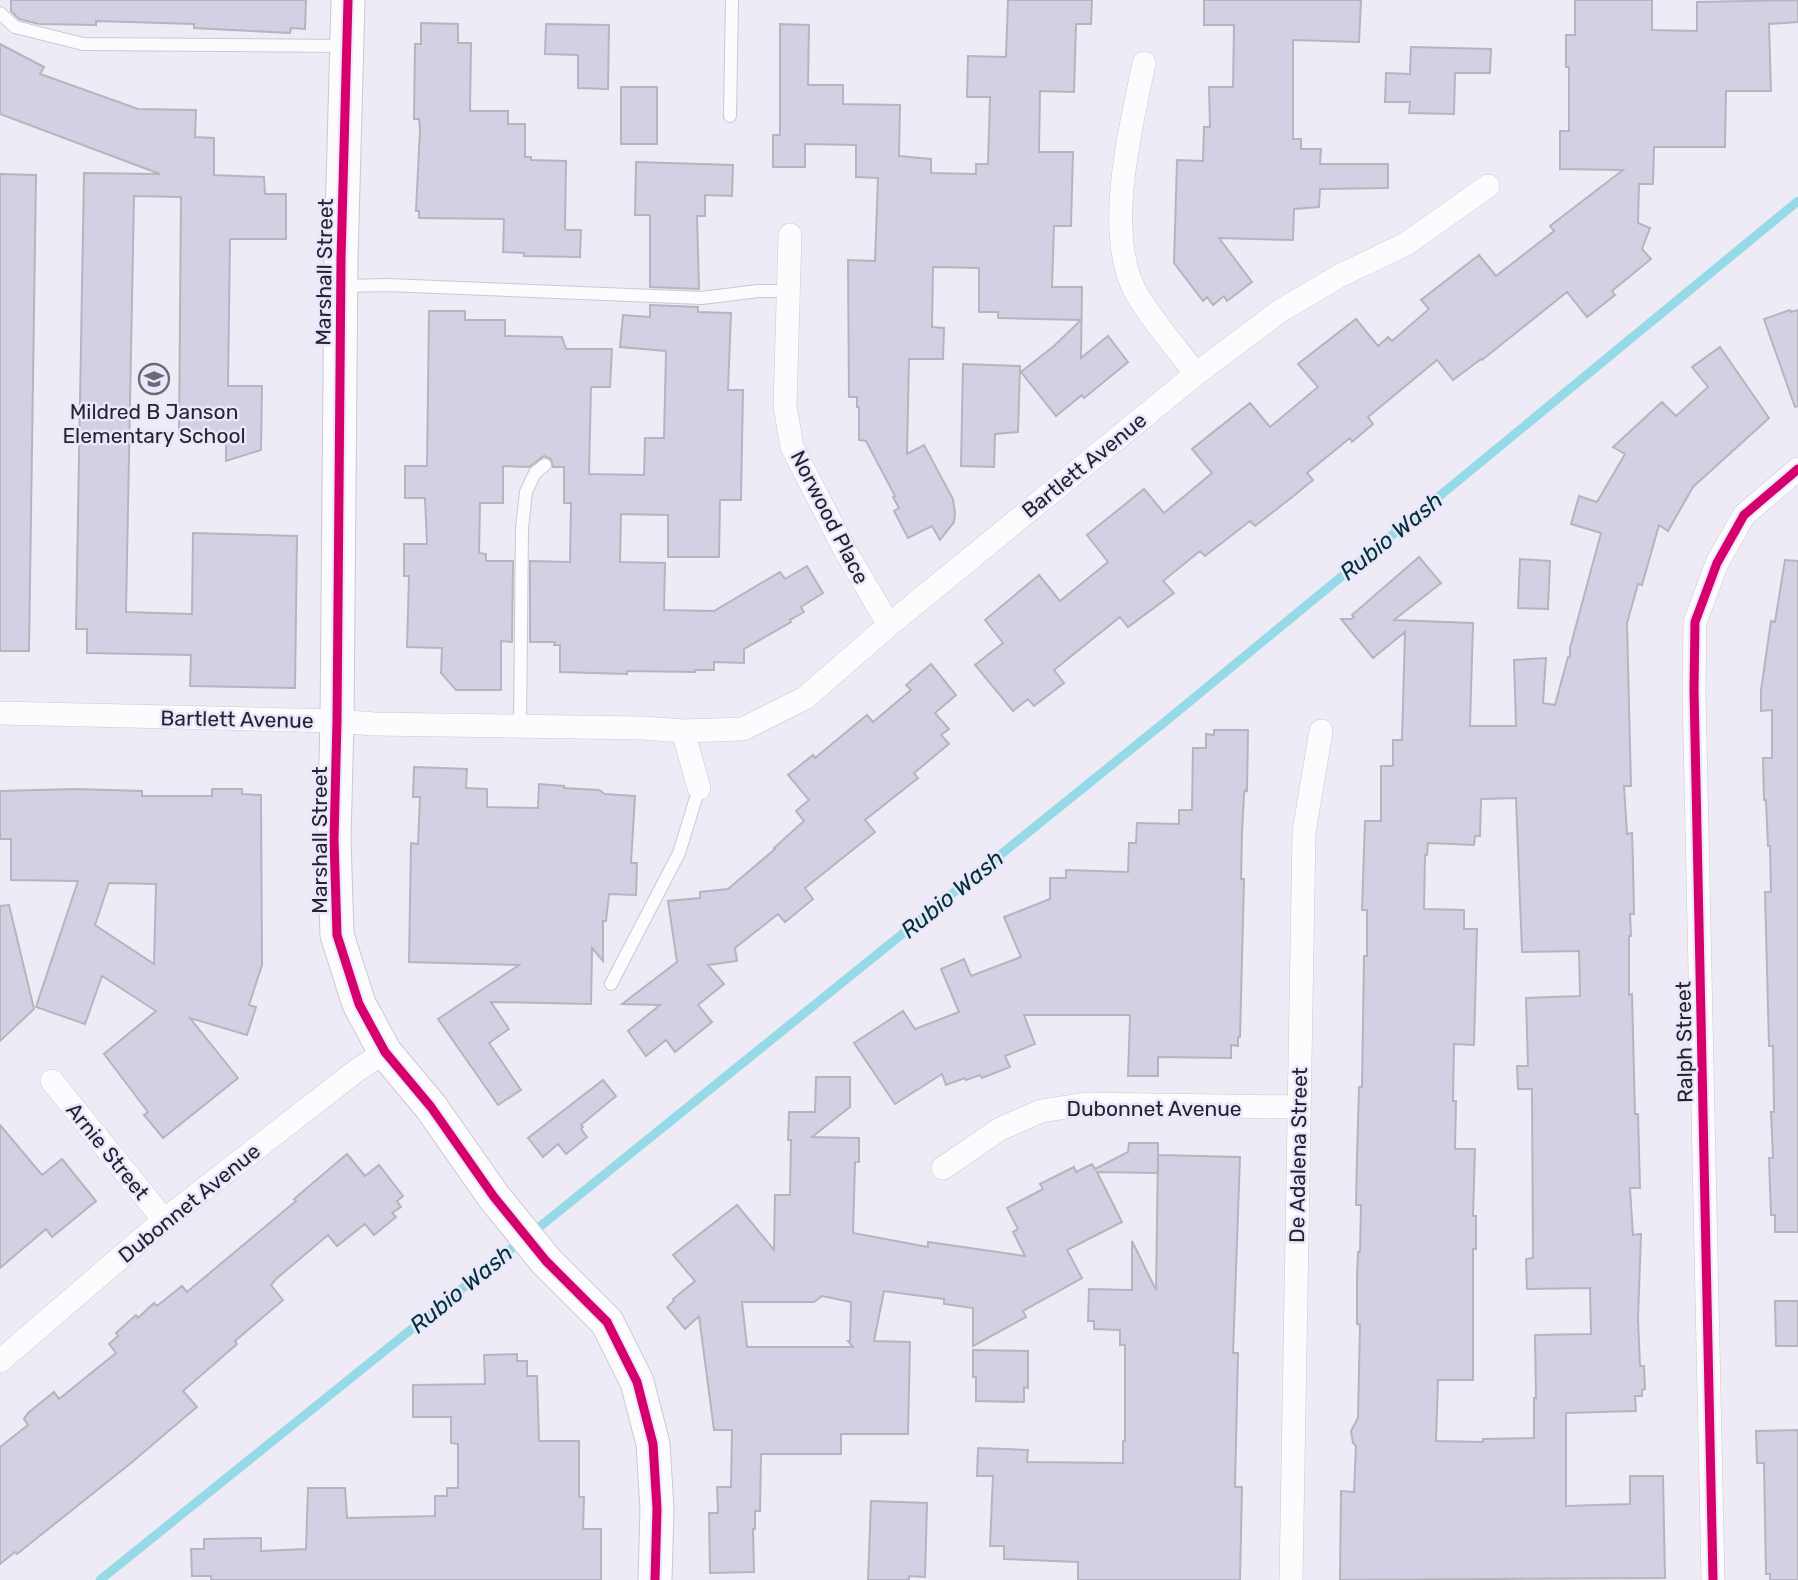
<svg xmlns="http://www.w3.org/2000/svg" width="1798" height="1580" viewBox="0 0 1798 1580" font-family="Rubik,sans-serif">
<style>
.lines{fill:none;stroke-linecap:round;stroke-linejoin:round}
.stream{stroke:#95dae6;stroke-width:9}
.building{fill:#d4d0e3;stroke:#b6b4be;stroke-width:2;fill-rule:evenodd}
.lane-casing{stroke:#cac8d2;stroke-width:14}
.street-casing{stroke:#cac8d2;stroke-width:24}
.secondary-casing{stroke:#cac8d2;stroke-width:35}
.lane{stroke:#fcfcfe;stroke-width:12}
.street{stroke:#fcfcfe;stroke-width:23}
.secondary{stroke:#fcfcfe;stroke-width:33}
.cycleway-casing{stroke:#eae6fc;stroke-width:13}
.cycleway{stroke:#d6006c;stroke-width:9}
.labels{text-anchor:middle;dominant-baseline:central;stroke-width:5;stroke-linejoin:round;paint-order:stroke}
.street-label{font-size:21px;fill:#25232d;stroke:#eae6fc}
.poi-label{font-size:21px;fill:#25232d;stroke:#eae6fc}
.water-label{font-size:23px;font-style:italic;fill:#003237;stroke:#eae6fc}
</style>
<rect width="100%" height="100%" fill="#eeebf7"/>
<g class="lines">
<path class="stream" d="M532,1233L1166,721L1798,201
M100,1580L521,1241"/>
</g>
<path class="building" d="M11,0H306L305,29L291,28L290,33L194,28V24L96,21V25L39,24L19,19L11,11Z
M1008,0H1092L1091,24H1076L1074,92L1040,91L1039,152H1073L1071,226H1054L1052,287H1082L1081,358L1108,336L1128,362L1084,398L1082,395L1056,416L1021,372L1054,346L1081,320L998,318V312H979V268L933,267L932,327L944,328L943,359H909L907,454L924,445L953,499L955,513L954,522L940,540L932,526L908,538L894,511L899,508L893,497L895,496L866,441L859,440V407H857V397H849L848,260L875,261L878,178L856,177V145L805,144V167H773V135H780V24L809,25L808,85H843V104L900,105L899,156L931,159V173L976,174V164H988L990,97H967L968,56L1006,57Z
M1204,0H1361L1359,42L1293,40V139H1301V149H1321L1320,164H1388V188L1320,189L1319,207L1294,209L1293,240L1219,238L1252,282L1227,301L1224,296L1213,305L1207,297L1203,301L1174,263L1177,160L1203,161L1204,127H1210L1209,87H1233L1234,25H1204Z
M1575,0H1652V30L1697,31V2L1798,0V22L1769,24L1771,91H1726L1725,147H1654L1653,184H1639L1638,223L1650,228L1642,249L1651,259L1612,291L1615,295L1587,317L1567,292L1482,360L1481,359L1453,380L1437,360L1368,417L1373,424L1352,442L1350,438L1307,473L1313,480L1291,498L1255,526L1250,521L1205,556L1200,551L1163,581L1174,593L1128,627L1120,617L1054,670L1064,683L1034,706L1028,699L1013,711L975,665L1003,643L985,620L1039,575L1060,601L1108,562L1087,535L1144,489L1164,513L1212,473L1192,449L1250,403L1270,427L1318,387L1298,364L1356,319L1378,346L1388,337L1392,341L1429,309L1421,300L1479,255L1496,276L1554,231L1550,226L1623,170L1560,169V131H1569V67H1566V35H1575Z
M421,23L458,24V43H471L470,111H508V124H525V157H531V160L566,161L565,228L566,230H581L580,257L524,256V253L503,252L504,219L419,218V211H416L420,129L419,119H414L415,44H421Z
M546,24L609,25L608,89L578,88V55L545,54Z
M0,44L44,67L40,74L138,109L196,110L195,137L214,138V175L264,177L265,194H286V239H230L228,386H262L261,450L226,461V435H179L181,197L134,196L126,612L192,614L193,533L297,536L295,688L190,686L191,655L87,653V629H76L84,173L160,174L0,114Z
M1411,47L1491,49L1490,73H1455L1454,114L1409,113L1410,102H1385L1386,73L1410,74Z
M621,87H657V144H621Z
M636,162L733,165L732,196L705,195V216H697L699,289L650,287V215H635Z
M0,174L36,175L29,651H0Z
M650,305L698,307V312L731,313L728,390H743L741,500H720L719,557H668V515L621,514L620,562L665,563L664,610L714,611L780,572L785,579L807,566L823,593L801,607L804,612L790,620L791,622L744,649V663L714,662V670H695V672L627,671V674L560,672V645H554L555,642H530V561L570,562L571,503H564V467H553L551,459L544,456L529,467L503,466V503H480L479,553L486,554V561H513L512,642L501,641V690H456L441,673L442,648L407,647L409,576H404V544H427L425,498H405V466H427L429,311H465V320H505V336L562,337L566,349H612L610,387H591L589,474L644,475L645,438H664L666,351L620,347L623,315L650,317Z
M1790,310L1791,312L1798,310V406L1795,407L1764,319Z
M1720,347L1769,418L1693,487L1668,531L1659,525L1642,585L1638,584L1627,623L1631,786H1624L1627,834L1632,833L1633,865L1634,914H1630L1631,936H1629V995L1632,994L1635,1114H1638L1640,1188H1630L1633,1235L1641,1234L1638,1319L1640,1366H1644L1645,1389L1642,1390V1396H1635L1636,1411L1566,1413V1506L1630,1504V1476H1663L1665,1578L1340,1580L1341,1491L1354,1492L1356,1446L1353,1443L1351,1431L1358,1418L1360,1325L1357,1324V1277L1358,1252H1360L1361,1205H1356L1357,1157L1359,1087H1362L1364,956H1367V910H1362L1365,821H1381V766H1393V740H1402L1405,632L1373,658L1341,619H1351L1354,617L1352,615L1419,557L1441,583L1394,620L1473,623L1470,726H1516L1514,660L1546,658L1543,703L1555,705L1568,657H1570V648L1601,533L1571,524L1579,496L1597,502L1625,454L1613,447L1662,402L1676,416L1708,387L1692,367ZM1516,798L1522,952L1579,951L1580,996L1526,998L1528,1066H1517L1518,1089H1532L1533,1258L1526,1259L1527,1289L1590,1288L1591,1334L1535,1335L1536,1398H1534V1438L1483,1439V1442L1436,1441L1438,1380H1473V1249H1476V1216H1473L1475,1149H1455L1456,1101H1453L1454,1044L1474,1045L1477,929H1464V910L1424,909L1425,855H1427L1428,843L1474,845L1475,836H1480L1481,799Z
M963,364L1020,366L1018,432L995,434L994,467L961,466Z
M1520,559L1550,561L1548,609L1518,608Z
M1785,560L1798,561V1232H1775V1215H1771L1769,1158H1773L1771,1112H1774L1773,1046H1769L1765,892H1771L1770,846H1768L1766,800H1764L1763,758H1772V710L1761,711V690L1771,621L1775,622Z
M931,664L956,695L935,713L949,729L941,735L949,744L914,773L918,778L865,820L875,832L805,888L813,899L785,922L778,914L735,948L737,961L708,965L724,984L698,1005L712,1022L675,1052L666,1040L646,1056L628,1031L660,1005L622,1004L677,962L668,901L700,898V892L728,889L775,849L774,848L804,821L796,811L809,800L788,775L813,755L815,758L867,715L873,722L911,690L906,685Z
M1214,730H1248L1247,791L1245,790L1244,795L1242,832L1241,879H1244L1240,1037H1238V1046L1231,1045V1058L1158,1057V1076H1128L1130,1015H1024L1035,1044L1005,1056L1010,1067L982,1078L980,1075L966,1080L965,1078L946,1085L942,1074L895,1104L854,1043L903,1011L915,1029L959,1012L941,969L964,959L971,976L1021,957L1004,917L1050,899V878H1066V870L1128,872L1129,843H1136L1137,823L1179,824V810H1192L1193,748H1206V734L1214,735Z
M414,767L467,769L466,788L487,789V807L538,808L539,784L564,786V788L599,790L605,794L635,796L631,863H637L636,895L609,894L606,921H603V961L592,948L591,1004L491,1002L509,1029L489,1043L521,1090L498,1105L438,1019L519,965L409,962L411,843L418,844L420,797H413Z
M75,789L142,791V796H212V789H242V794L261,795L262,965L249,1005L256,1007L247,1035L190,1018L238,1078L163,1138L144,1115L148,1112L104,1054L156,1011L102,976L85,1024L36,1007L78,881L11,880V839H0V791ZM109,883L156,884L154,964L95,925Z
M9,905L34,1009L0,1041V906Z
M816,1077H850V1107L812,1137L859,1138V1162H855L853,1233L928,1247V1242L1025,1256L1013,1232L1018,1229L1007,1208L1043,1189L1040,1184L1074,1167L1076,1172L1092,1164L1095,1169L1128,1152L1129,1143H1158V1173L1097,1172L1122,1222L1067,1250L1082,1278L1023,1311L1026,1317L973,1346V1308L944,1304V1299L884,1291L874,1341L910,1342L908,1434H841V1454H761L760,1511H755V1529H753L754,1572L710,1573L709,1513H718L717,1487H731L732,1430H714L699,1316L685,1329L667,1307L674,1301L673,1299L695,1281L673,1255L737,1205L774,1250L775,1195H790L791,1140H788L789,1112H815ZM822,1296L851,1302L850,1341H848L853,1347H747L742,1302H814Z
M603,1080L616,1096L581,1125L583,1127L581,1129L587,1137L566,1154L558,1144L543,1157L528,1138Z
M0,1125L42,1175L62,1159L96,1201L52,1237L46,1229L0,1268Z
M347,1154L365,1176L379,1165L403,1196L397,1201L401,1207L392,1213L396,1217L374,1235L365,1224L337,1246L328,1235L276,1279L271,1285L283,1300L235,1341L237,1344L183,1391L197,1407L131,1463L17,1554L15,1552L0,1564V1447L28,1425L24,1419L28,1413L54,1392L59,1399L116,1353L109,1344L118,1336L116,1333L136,1315L138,1318L154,1303L157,1306L182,1286L187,1292L296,1201L294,1199Z
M1158,1155L1240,1157L1233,1353H1238L1235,1487H1242L1240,1580H1078V1562L1004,1559V1546H990L993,1476H977L978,1448L1028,1450L1027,1462L1123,1463V1441H1125V1345H1120V1330L1094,1329V1321H1088L1089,1289L1132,1290V1241L1156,1290Z
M1775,1301H1798V1346H1776Z
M973,1350L1028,1351V1388L1024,1387V1402L976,1401V1377H973Z
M517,1354V1361H527V1376H537L539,1441H579V1497H584L583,1529H601V1580H211V1576H192L191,1549H204V1539L261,1538V1551L306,1549L308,1488H345L347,1518L435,1516V1496H447V1488H458V1444L451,1443V1417H413V1385L485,1384L484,1355Z
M1798,1430V1580H1770V1574H1766L1764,1463H1757L1756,1431Z
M871,1501L927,1503L925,1577L909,1576V1580H868Z"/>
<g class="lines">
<g class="lane-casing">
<path id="lane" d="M0,13L15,27L83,44L346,46
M730,116L732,0
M341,286L388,285L702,298L758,291H788
M520,725L522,528L526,492L535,473L545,465
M611,984L679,853L699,788"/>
</g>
<g class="street-casing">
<path id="street" d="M1144,63C1131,128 1104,230 1135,291C1149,317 1178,350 1196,374
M790,235L785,406L792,447L846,552L889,625
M0,713L337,721L374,724L643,728L683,731
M699,788L683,731L743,729L805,698L889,625L1196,374L1280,311L1341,275L1406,244L1488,186
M52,1081L164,1220
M943,1168L1000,1129L1041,1111L1086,1104L1298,1107
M0,1361L164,1220L356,1071L385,1052
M1291,1580L1304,832L1321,731
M1713,1580L1694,690L1695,622L1717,563L1744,515L1798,469"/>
</g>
<g class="secondary-casing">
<path id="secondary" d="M348,0L341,259L337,721L334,840L337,935L359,1004L385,1052L431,1107L494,1197L546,1261L607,1322L637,1382L653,1444L657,1509L655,1580"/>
</g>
<use href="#lane" class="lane"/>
<use href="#street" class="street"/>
<use href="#secondary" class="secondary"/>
<g class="cycleway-casing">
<path id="cycleway" d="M348,0L341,259L337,721L334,840L337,935L359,1004L385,1052L431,1107L494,1197L546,1261L607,1322L637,1382L653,1444L657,1509L655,1580
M1713,1580L1694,690L1695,622L1717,563L1744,515L1798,469"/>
</g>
<use href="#cycleway" class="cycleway"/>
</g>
<defs>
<g id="school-ring" transform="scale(1.575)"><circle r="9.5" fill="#eae6fc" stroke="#6b6974" stroke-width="1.5"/><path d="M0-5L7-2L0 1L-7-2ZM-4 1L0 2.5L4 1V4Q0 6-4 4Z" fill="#6b6974"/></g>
</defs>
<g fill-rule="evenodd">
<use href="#school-ring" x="154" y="379"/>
</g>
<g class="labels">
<g class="street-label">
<text transform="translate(324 272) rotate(-89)">Marshall Street</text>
<text transform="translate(1084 465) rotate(-39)">Bartlett Avenue</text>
<text transform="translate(830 517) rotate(63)">Norwood Place</text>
<text transform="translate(237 719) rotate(1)">Bartlett Avenue</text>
<text transform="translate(319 840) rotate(-90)">Marshall Street</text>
<text transform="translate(1684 1042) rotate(-91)">Ralph Street</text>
<text x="1154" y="1108">Dubonnet Avenue</text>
<text transform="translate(108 1151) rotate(51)">Arnie Street</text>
<text transform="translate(1298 1155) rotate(-89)">De Adalena Street</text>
<text transform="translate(189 1203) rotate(-39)">Dubonnet Avenue</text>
</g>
<g class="poi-label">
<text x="154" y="411">Mildred B Janson<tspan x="154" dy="24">Elementary School</tspan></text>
</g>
<g class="water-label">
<text transform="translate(1391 536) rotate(-39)">Rubio Wash</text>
<text transform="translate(952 894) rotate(-39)">Rubio Wash</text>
<text transform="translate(461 1289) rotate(-39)">Rubio Wash</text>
</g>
</g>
</svg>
